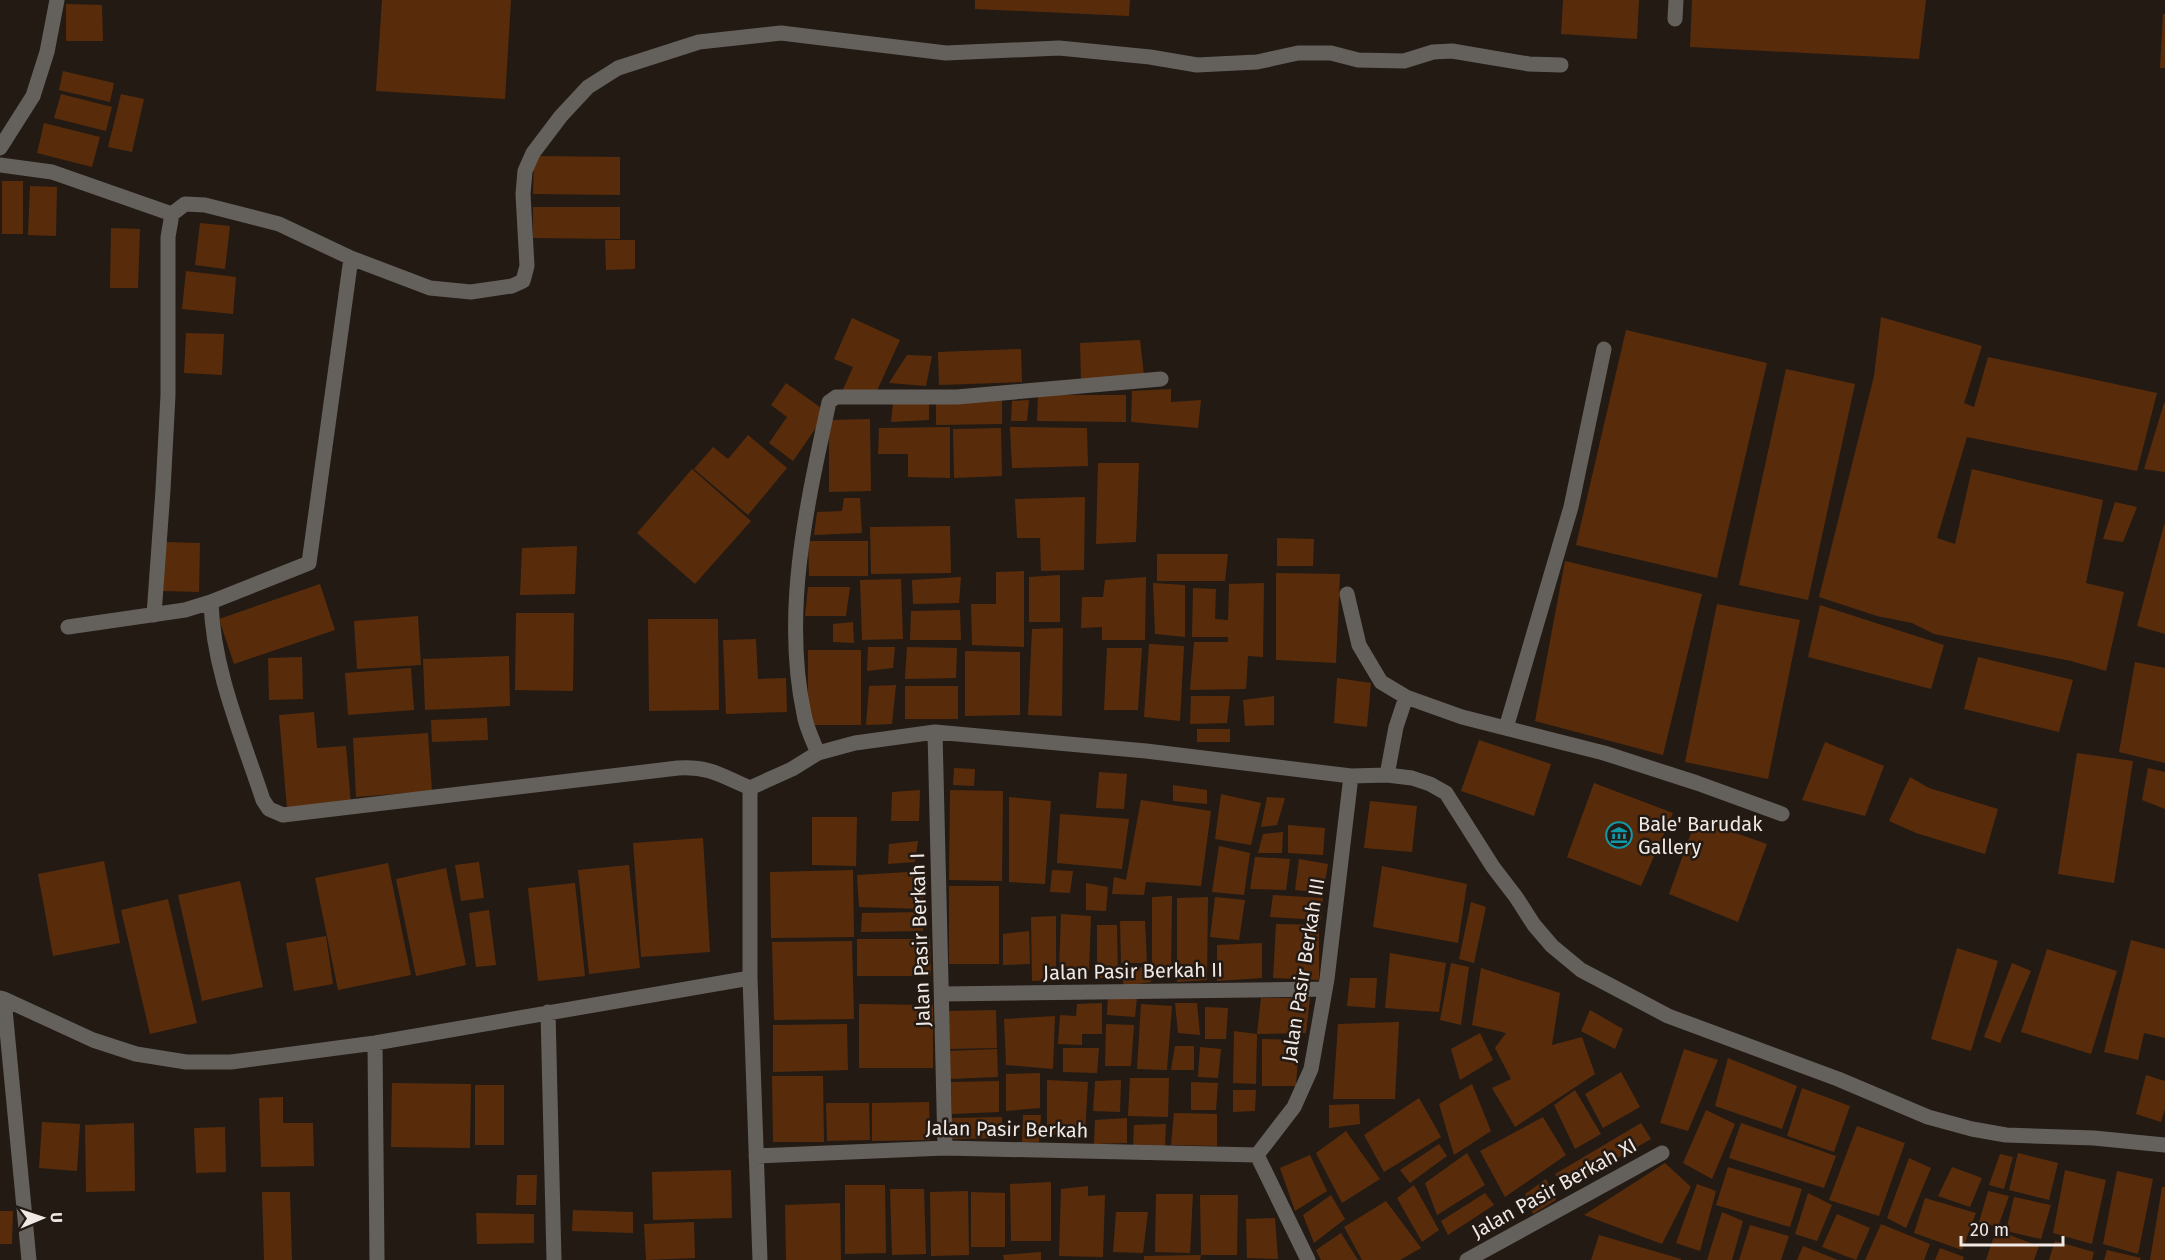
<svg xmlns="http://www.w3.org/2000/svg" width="2165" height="1260" viewBox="0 0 2165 1260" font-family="'Fira Sans',sans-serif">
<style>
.building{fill:#582c0b}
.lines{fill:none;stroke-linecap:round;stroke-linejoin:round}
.minor{stroke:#64615d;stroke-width:15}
.labels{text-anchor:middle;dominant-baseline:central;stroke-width:5;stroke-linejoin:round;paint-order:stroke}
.poi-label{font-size:20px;fill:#efe8e4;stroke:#231a14;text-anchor:start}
.street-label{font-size:20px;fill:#efe8e4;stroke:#231a14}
</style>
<rect width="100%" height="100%" fill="#231a14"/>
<path class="building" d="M382,0H511L505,99L376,91Z
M975,0H1130L1129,16L975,9Z
M1563,0H1639L1637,39L1561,34Z
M1692,0H1926L1919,59L1690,47Z
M66,4L102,5L103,41H66Z
M2163,14H2165V68H2160Z
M63,71L114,83L110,102L59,90Z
M61,94L112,107L106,131L54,118Z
M121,94L144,99L132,152L108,147Z
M44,123L100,137L92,167L37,153Z
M534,156L620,157V195L533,194Z
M2,181H23V234H2Z
M30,186L57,187L56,236L28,235Z
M533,207H620V239L533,238Z
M200,223L230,226L225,269L195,265Z
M111,228L140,229L138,288H110Z
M605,240H635V269L606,270Z
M186,271L236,277L233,314L182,309Z
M1881,317L1982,346L1964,403L1974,407L1988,357L2157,393L2137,471L1967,437L1937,538L1955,544L1972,469L2103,500L2086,583L2124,592L2106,671L2071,661L1934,634L1912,623L1877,616L1819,597L1874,376Z
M852,318L900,340L875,395L841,394L853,367L834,359Z
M1626,330L1767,363L1717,578L1576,545Z
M186,333L224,334L222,375L184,373Z
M1140,340L1144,375L1081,380L1080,343Z
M1021,349L1022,382L939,385L938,352Z
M907,355L932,356L926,386L889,383Z
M1786,369L1855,384L1808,600L1739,585Z
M786,383L827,412L793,461L769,443L787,417L771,405Z
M1171,389V402L1201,400L1198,428L1131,422L1132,391Z
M1038,395H1126V422L1037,421Z
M1002,398V424L936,425V399Z
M1029,400L1027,421H1011L1012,401Z
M893,403H929V420L891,422Z
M2164,403H2165V472L2144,469Z
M870,419L871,491L829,492V420Z
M950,427V478L908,477V454H878L879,428Z
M1010,427L1087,428L1088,466L1012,468Z
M1001,428L1002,476L954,478L953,429Z
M748,435L787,468L748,515L694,469L713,447L728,459Z
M1098,463H1139L1136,542L1096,544Z
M692,469L751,521L695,584L637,533Z
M1085,497L1084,570L1041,571L1040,538H1017L1015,499Z
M844,498H860L862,533L814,535L817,512L842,511Z
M2115,502L2137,507L2123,542L2103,539Z
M2164,525H2165V634L2137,626Z
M950,526L951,573L871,574L870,527Z
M1277,538L1314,539L1313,566H1277Z
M808,541H868V576H809Z
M164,542L200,543L199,592L163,591Z
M577,546L575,594L520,595L522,548Z
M1157,554H1228L1225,581H1157Z
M1565,561L1702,594L1663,755L1535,721Z
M1024,571V647L972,645L971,604H996V572Z
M1276,573L1340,574L1336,663L1276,660Z
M1060,575V622H1029V577Z
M961,577L959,603L913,604L912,580Z
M1146,577L1145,640H1102V627L1081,628L1082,597H1103L1105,580Z
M901,579L903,639L862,640L860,580Z
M1153,583L1185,585V637L1155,634Z
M1264,583L1263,657L1248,656L1246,689L1190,690L1194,642H1228V637H1192L1193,588L1216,589L1215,619L1228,620L1229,584Z
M320,584L335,630L234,664L219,619Z
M808,587H850L846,616H805Z
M1717,604L1800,620L1768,779L1685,762Z
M1820,605L1944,645L1931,689L1808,657Z
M960,610L961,640H910L911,611Z
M516,613H574L573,691L515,690Z
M418,616L421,665L357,669L354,621Z
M648,619H718L719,710L649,711Z
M853,622L854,643L833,642V624Z
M1063,628L1062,716L1028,715L1032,629Z
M756,639L758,679L786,678L787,712L726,714L723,640Z
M1149,644L1184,646L1180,721L1144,717Z
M868,647H895L893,668L867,671Z
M907,647L957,648L956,678L905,679Z
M1107,648H1142L1138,710H1104Z
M808,650H861V725H808Z
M965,651L1020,652V715L965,716Z
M509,656L510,706L425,710L423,659Z
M302,657L303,699L269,700L268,658Z
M1978,657L2073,680L2059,732L1964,709Z
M2135,662L2165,668V763L2119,752Z
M411,668L414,710L348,715L345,673Z
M1337,678L1371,683L1367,727L1334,723Z
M896,685L892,724L866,725L869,686Z
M905,686H958V719H905Z
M1191,696H1230L1227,723L1190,724Z
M1274,696V725L1245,726L1243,700Z
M314,712L317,748L346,746L351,804L287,809L279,715Z
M487,718L488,740L432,742L431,720Z
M1197,729H1230V742H1197Z
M428,733L432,791L356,797L353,738Z
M1479,740L1551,764L1534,816L1461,791Z
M1825,742L1884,766L1865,816L1802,800Z
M2077,753L2133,761L2114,883L2058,874Z
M954,768L975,769L974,786L953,785Z
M2148,768L2165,772V809L2142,800Z
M1099,772L1127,774L1124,809L1096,808Z
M1910,777L1929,788L1998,809L1985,854L1916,833L1889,821Z
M1594,783L1673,813L1641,886L1567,857Z
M1173,785L1207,790V804L1173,801Z
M920,790L919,821H891L892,792Z
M950,790L1003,791L1002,881L949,880Z
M1221,794L1261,803L1251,845L1215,839Z
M1009,797L1051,801L1045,884L1009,882Z
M1267,797L1285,798L1277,825L1261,827Z
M1141,800L1211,811L1201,886L1146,882L1144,895L1112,894L1114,877L1126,880Z
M1370,801L1417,806L1412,852L1364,848Z
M1060,814L1129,819L1122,869L1057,863Z
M812,817H857L856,866L812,865Z
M1696,819L1767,844L1738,922L1669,894Z
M1288,825L1325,828L1323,855L1288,853Z
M1283,832L1282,853H1258L1263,834Z
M703,838L710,952L641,957L633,843Z
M918,841L915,862L888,864L889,844Z
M1219,846L1250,853L1244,895L1212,892Z
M1255,857L1290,859L1286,890L1250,889Z
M1299,859L1328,864L1323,893L1295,890Z
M104,861L120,943L53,956L38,874Z
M479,862L484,898L461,901L455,865Z
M388,863L411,975L338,990L315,878Z
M629,865L640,968L589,974L578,870Z
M1382,866L1467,884L1458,943L1373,927Z
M446,868L466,965L416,976L396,879Z
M853,870L854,937L771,938L770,872Z
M1052,870L1073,871L1070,893L1050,892Z
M925,871L923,909L859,907L857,875Z
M240,881L263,987L202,1001L178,895Z
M575,883L585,976L538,981L528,888Z
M1086,883L1108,887L1106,911L1086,910Z
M949,886H999V964H949Z
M1273,895L1323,898L1321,920L1270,917Z
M1172,896L1171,975H1152V897Z
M1208,897L1207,980L1177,982V898Z
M1215,897L1245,900L1239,940L1210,937Z
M168,899L197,1023L150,1034L121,910Z
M1471,902L1486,907L1474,963L1459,959Z
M489,910L496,965L476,967L469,913Z
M924,912L923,931L861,932L862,913Z
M1061,914L1091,916L1089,970H1059Z
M1056,916V980L1032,981L1031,917Z
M1120,921H1145L1147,963H1121Z
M1276,924L1319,925V980L1273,978Z
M1097,925H1117L1118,978H1097Z
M1029,931L1030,964L1003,965V934Z
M326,936L333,984L294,991L286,943Z
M857,939H930L931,976H857Z
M2131,940L2165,949V1038L2144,1033L2138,1060L2104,1052Z
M852,941L854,1019L774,1020L772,942Z
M1262,943V978L1217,981V945Z
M1957,948L1998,961L1971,1051L1931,1039Z
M2047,949L2117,971L2091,1054L2021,1032Z
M1390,953L1446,963L1439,1012L1385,1008Z
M1451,963L1469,967L1461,1025L1440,1020Z
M2012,963L2031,971L2000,1043L1984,1037Z
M1148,967L1151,982L1123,986L1124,968Z
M1481,968L1560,993L1552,1045L1582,1037L1595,1074L1515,1127L1492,1088L1511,1079L1495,1048L1506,1033L1472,1025Z
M1350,978H1377L1375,1008L1347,1006Z
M1108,996L1137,997L1135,1017L1107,1015Z
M1261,998H1310L1306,1033L1257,1034Z
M1102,1003V1034H1082V1045L1058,1044L1060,1015L1076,1016L1077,1004Z
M1175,1003H1197L1200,1035L1178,1033Z
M859,1004L933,1005V1068H859Z
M1141,1004L1172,1006L1167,1070L1137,1069Z
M1205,1007L1228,1008L1226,1039H1205Z
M996,1010L997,1048L948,1049V1011Z
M1590,1010L1623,1029L1615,1049L1581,1031Z
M1055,1016L1053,1069L1006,1065L1004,1019Z
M1399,1022L1395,1099H1333L1338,1024Z
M847,1024L848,1070L773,1072V1025Z
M1106,1024L1134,1025L1131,1066H1105Z
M1234,1031L1257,1034L1256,1084L1233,1083Z
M1480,1033L1493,1060L1460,1080L1451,1049Z
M1262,1039L1299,1040L1296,1086H1262Z
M1175,1046H1194V1070H1171Z
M1200,1047L1221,1049L1218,1078L1198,1077Z
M1063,1048H1099L1097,1073L1063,1072Z
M997,1049L998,1077L949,1079L948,1051Z
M1684,1049L1718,1060L1688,1131L1660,1123Z
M1728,1058L1797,1086L1782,1129L1715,1106Z
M1621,1072L1640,1107L1603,1128L1585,1094Z
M1040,1073V1108L1006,1111V1074Z
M2146,1075L2165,1081V1109L2161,1122L2136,1114Z
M772,1076H823L824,1142H773Z
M1130,1078H1169L1168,1117L1128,1116Z
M1047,1080L1088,1082L1085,1135L1047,1134Z
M1121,1080L1120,1112L1093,1111L1095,1081Z
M999,1081V1112L952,1114L951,1082Z
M1191,1082L1218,1083L1216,1110H1191Z
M392,1083L471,1084L470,1148L391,1147Z
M1472,1084L1491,1131L1454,1155L1439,1104Z
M475,1085H504V1145H475Z
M1802,1088L1850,1106L1834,1152L1787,1136Z
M1233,1090H1256L1255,1111L1233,1112Z
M1575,1090L1601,1134L1575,1149L1554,1105Z
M283,1097V1123H313L314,1166L261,1167L259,1098Z
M1419,1098L1441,1137L1384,1172L1364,1135Z
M929,1102L930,1140L872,1141V1103Z
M826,1103H869L870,1140L827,1141Z
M1359,1104L1360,1124L1329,1128V1105Z
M1706,1110L1735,1124L1712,1179L1683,1163Z
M1174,1113L1217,1114V1146L1171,1145Z
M1023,1115H1041L1039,1142H1022Z
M1002,1117V1138L952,1139L951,1118Z
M1543,1117L1566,1155L1505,1197L1480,1151Z
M1127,1118V1143L1094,1144L1095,1120Z
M42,1122L80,1124L77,1171L39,1168Z
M134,1123L135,1191L86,1192L85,1125Z
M1641,1123L1651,1139L1564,1189L1555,1174Z
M1741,1123L1836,1156L1824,1188L1729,1158Z
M1166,1124L1165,1148L1133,1147L1134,1125Z
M1857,1126L1905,1143L1879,1216L1829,1200Z
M225,1127L226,1172L196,1173L194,1128Z
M1346,1131L1380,1179L1342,1203L1316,1153Z
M1439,1144L1447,1156L1410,1183L1400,1170Z
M1467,1153L1485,1185L1437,1215L1425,1183Z
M2018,1153L2058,1163L2049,1200L2009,1190Z
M2000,1154L2013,1157L2004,1189L1989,1185Z
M1310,1155L1327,1191L1295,1211L1280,1168Z
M1909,1158L1931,1168L1906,1228L1887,1218Z
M1665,1163L1691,1187L1662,1244L1584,1215Z
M1728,1167L1802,1189L1790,1227L1716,1205Z
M1952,1167L1982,1178L1970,1207L1938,1196Z
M731,1170L732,1218L653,1220L652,1172Z
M2065,1170L2106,1180L2092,1244L2053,1233Z
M2117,1171L2153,1179L2138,1254L2103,1244Z
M517,1175H537L536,1205H516Z
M1546,1179L1556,1200L1533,1214L1525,1194Z
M1051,1182V1241H1011L1010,1184Z
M1697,1184L1716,1191L1700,1251L1676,1243Z
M845,1185H885L886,1253L845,1254Z
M1414,1185L1439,1230L1422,1242L1397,1198Z
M1088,1186V1196L1105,1195L1103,1257L1059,1256L1061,1189Z
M2162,1187H2165V1260H2150Z
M890,1189H924L926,1254L892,1255Z
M968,1191L969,1255L931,1256L930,1192Z
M1988,1191L2009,1196L1998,1227L1979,1222Z
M262,1192H290L292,1260H264Z
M971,1192L1005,1193V1247H971Z
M1485,1193L1494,1205L1448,1235L1441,1221Z
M1808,1193L1832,1205L1817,1241L1795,1234Z
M1156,1194H1193L1190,1253L1155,1252Z
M1200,1195H1238L1237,1255H1201L1200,1260H1144V1256L1201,1255Z
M1331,1195L1345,1219L1314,1243L1303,1215Z
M2014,1197L2051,1205L2041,1239L2006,1231Z
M1925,1198L1976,1213L1962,1250L1914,1233Z
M1386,1201L1421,1248L1400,1260H1362L1344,1227Z
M840,1203L841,1260H786L785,1205Z
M573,1210L633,1212V1233L572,1231Z
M0,1211H13L12,1244H0Z
M1116,1212H1148L1143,1253L1113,1252Z
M1722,1212L1743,1221L1732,1260H1707Z
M476,1213L534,1214V1243L477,1244Z
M1837,1214L1870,1228L1856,1260L1822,1247Z
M1275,1218L1278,1259L1247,1258L1246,1219Z
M694,1222L695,1258L646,1260L644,1224Z
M1881,1224L1930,1244L1924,1260H1865Z
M1750,1225L1789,1236L1781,1260H1739Z
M1996,1230L2039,1246L2034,1260H1986Z
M1341,1233L1358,1260H1321L1316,1250Z
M1599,1235L1681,1259V1260H1591Z
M2055,1241L2094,1252L2092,1260H2049Z
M1803,1246L1838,1260H1797Z
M1940,1248L1964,1257L1963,1260H1935Z
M2107,1250L2141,1258L2140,1260H2104Z
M1041,1252V1260H1004L1003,1255Z"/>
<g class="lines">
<path class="minor" d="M1675,19L1676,0
M0,148L33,96L47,52L57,0
M0,165L52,172L172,214
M1347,594L1359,645L1381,682L1406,697L1462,717L1604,753L1697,783L1782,814
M211,602L309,563L351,258
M154,615L163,490L168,395V237L172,214L185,204L205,205L279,224L351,258L430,288L471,292L512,286L523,281L527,266L523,194L525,171L533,153L561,116L588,87L618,68L699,42L781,33L946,53L1059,48L1150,57L1197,65L1257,62L1298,53H1331L1358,60L1404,61L1433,52L1452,51L1529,64L1561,65
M68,627L185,610L211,602C213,670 242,736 263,800L269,809L283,815L678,768C710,766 722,776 750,788
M1506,728L1571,507L1604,349
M935,732L945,1148
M818,753C813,741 806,727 804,714C782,611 807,504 829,402L836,397H957L1161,379
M1387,775L1396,727L1406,697
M943,994L1324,989
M0,998L4,999L93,1040L136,1054L186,1062H231L375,1043L750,978
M4,999L29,1260
M548,1012L554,1260
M375,1043L377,1260
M1257,1155L1294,1107L1311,1069L1327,979L1351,776
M1257,1155L1308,1260
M756,1156L945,1148L1257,1155
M760,1260L750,978V788L792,769L818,753L855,743L935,732L1146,751L1351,776L1387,775L1412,778L1430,784L1446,793L1493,867L1516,897L1534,925L1552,946L1581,970L1668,1016L1838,1079L1928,1117L1972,1129L2006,1135L2094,1138L2165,1145
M1467,1260L1662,1153"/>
</g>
<defs>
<g id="museum-ring" transform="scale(1.35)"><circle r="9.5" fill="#231a14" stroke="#0f9aa8" stroke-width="1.5"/><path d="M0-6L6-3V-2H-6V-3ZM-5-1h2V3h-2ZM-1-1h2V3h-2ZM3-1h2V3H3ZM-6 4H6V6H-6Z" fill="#0f9aa8"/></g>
</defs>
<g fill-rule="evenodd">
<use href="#museum-ring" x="1619" y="835"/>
</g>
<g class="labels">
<g class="poi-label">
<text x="1638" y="824">Bale' Barudak<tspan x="1638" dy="23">Gallery</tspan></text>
</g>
<g class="street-label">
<text transform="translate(920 940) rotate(-92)">Jalan Pasir Berkah I</text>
<text transform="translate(1303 970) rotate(-81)">Jalan Pasir Berkah III</text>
<text transform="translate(1133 971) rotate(-1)">Jalan Pasir Berkah II</text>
<text transform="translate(1007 1129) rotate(1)">Jalan Pasir Berkah</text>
<text transform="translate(1554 1188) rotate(-29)">Jalan Pasir Berkah XI</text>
</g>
</g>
<g transform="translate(42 1218) rotate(88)" stroke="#231a14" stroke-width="4.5" paint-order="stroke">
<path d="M0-4.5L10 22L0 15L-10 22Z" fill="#efe8e4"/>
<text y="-9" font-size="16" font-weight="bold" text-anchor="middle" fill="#efe8e4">U</text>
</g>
<path d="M1961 1236v9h102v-9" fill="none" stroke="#efe8e4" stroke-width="3"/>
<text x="1970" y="1236" font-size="18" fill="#efe8e4" stroke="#231a14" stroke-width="4.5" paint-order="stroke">20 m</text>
</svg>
